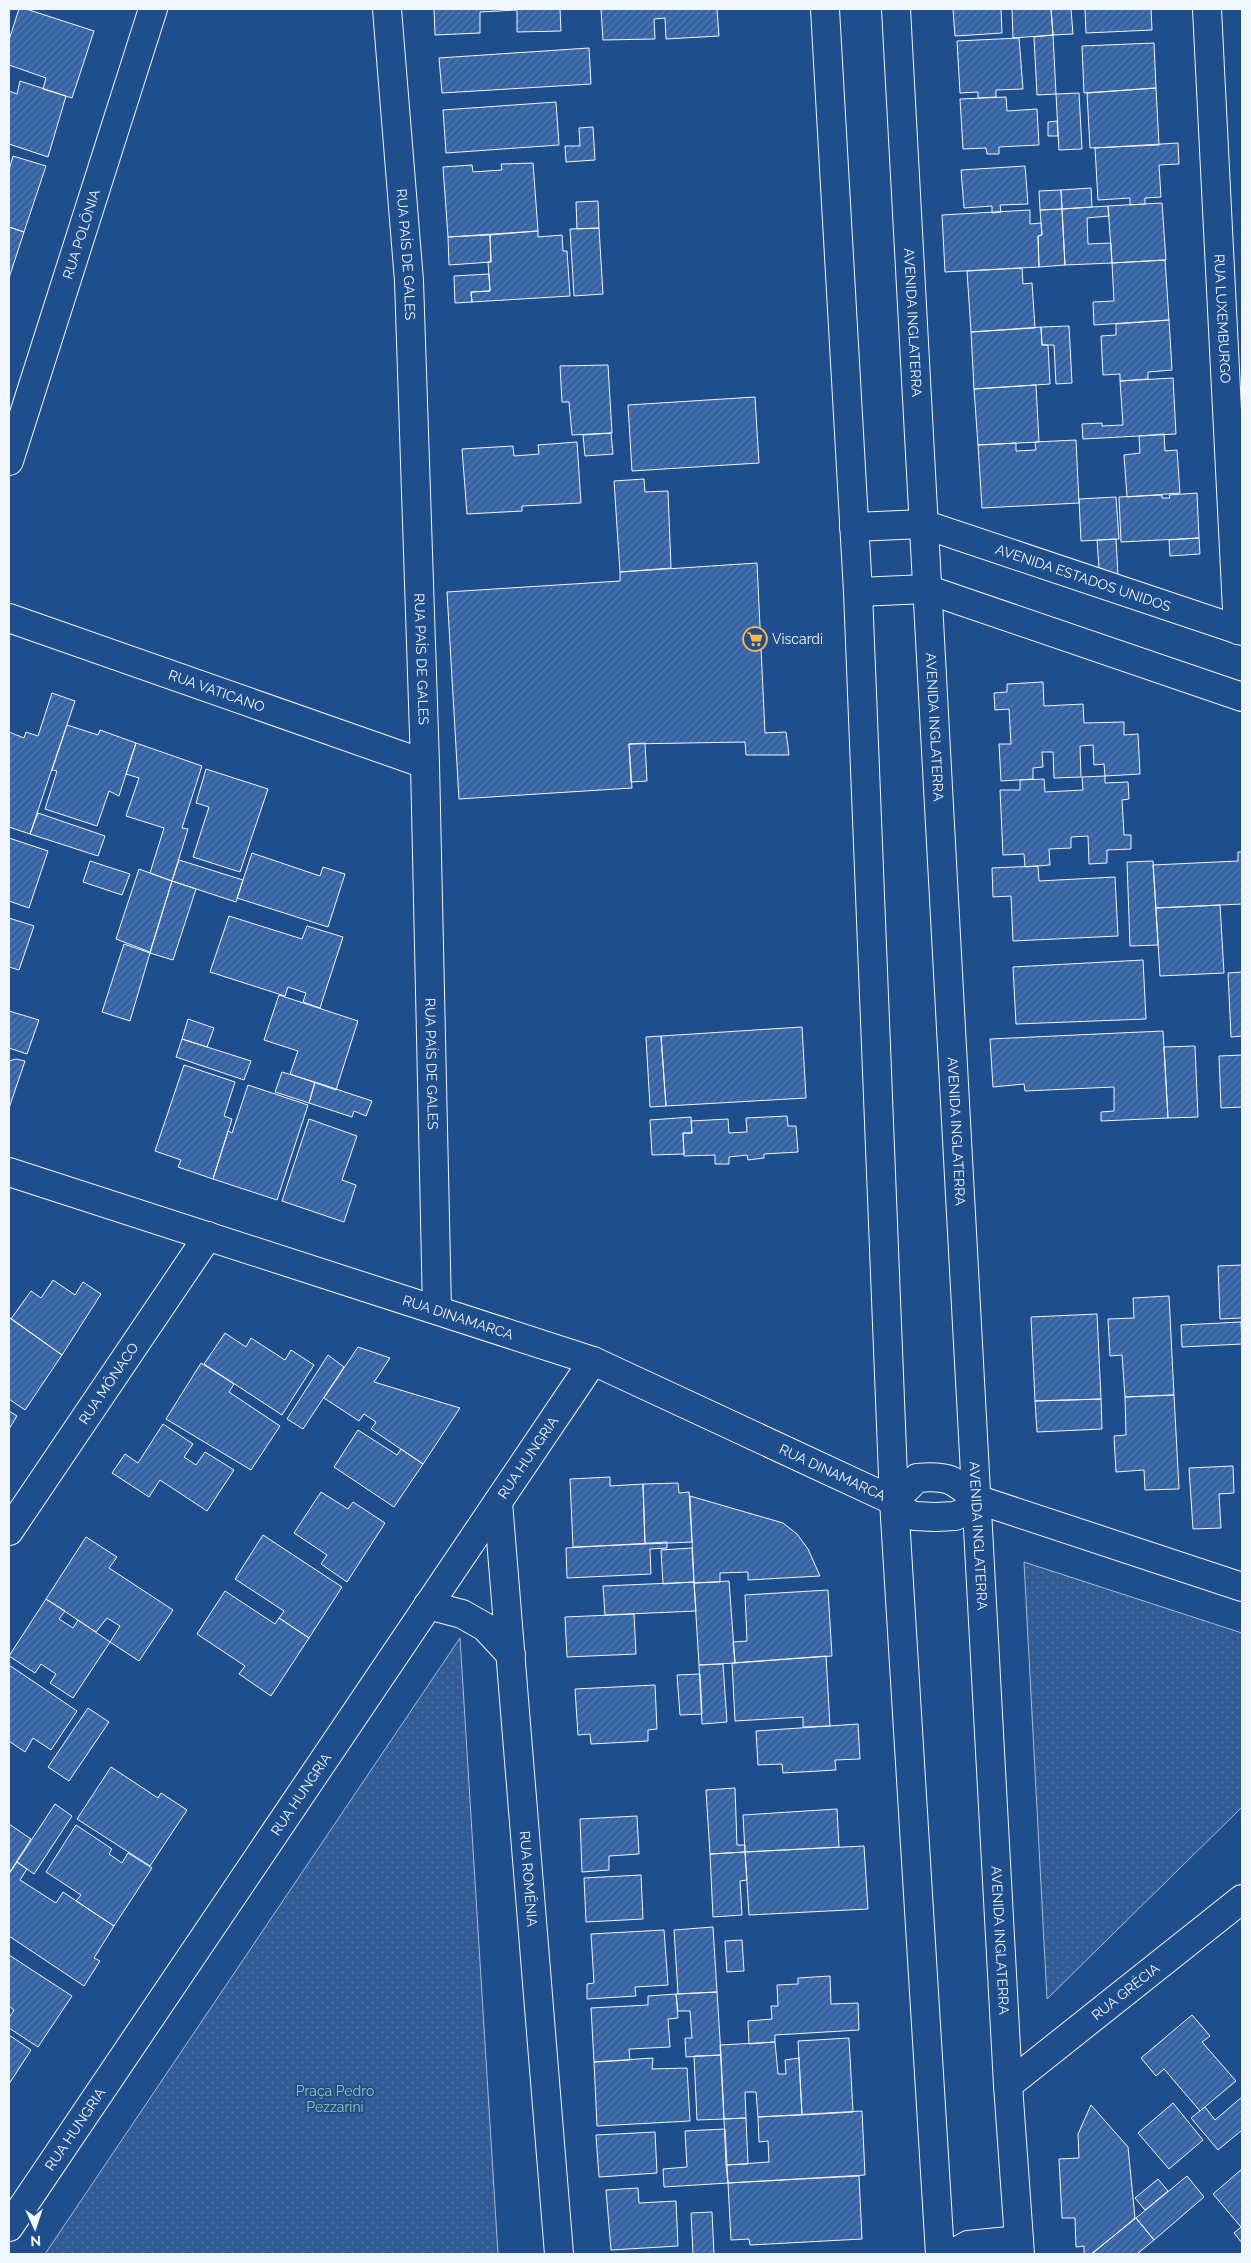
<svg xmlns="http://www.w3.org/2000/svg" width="1251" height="2263" viewBox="0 0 1251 2263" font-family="Raleway,sans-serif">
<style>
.park{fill:url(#park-dots);stroke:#a8bbd7}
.building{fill:url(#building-hatch);stroke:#f2f6ff}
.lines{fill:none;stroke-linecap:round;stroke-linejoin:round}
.minor-casing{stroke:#f2f6ff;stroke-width:30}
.tertiary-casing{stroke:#f2f6ff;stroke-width:30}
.secondary-casing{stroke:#f2f6ff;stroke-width:30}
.minor{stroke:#1f4e8c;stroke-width:28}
.tertiary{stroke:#1f4e8c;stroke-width:28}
.secondary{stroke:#1f4e8c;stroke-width:28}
.labels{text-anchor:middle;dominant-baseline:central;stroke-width:4;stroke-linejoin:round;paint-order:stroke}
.street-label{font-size:14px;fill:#f2f6ff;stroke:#1f4e8c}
.poi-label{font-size:14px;fill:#f2f6ff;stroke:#1f4e8c;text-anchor:start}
.park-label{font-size:14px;fill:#97c8a6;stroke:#1f4e8c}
</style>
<defs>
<pattern id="park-dots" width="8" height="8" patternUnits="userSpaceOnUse" patternTransform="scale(1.25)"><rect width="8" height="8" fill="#305b95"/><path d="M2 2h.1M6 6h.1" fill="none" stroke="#4e73a5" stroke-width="1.8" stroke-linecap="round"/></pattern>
<pattern id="building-hatch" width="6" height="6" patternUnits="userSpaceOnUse" patternTransform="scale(1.25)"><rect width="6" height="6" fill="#3563a3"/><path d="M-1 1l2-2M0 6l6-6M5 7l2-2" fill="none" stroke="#537ab1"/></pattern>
</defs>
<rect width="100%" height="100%" fill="#1f4e8c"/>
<path class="park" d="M1024,1562L1242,1633V1807L1047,1999Z
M460,1638L498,2254H45Z"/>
<path class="building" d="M19,9H26L94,31L72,98L43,89L46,78L9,65V40Z
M434,9H560L561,31L517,32V10L480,12V33L435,35Z
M601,9H717L719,36L666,39L665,18L654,19L655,39L603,40Z
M953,9H1001L1002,33L955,36Z
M1012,9H1051L1053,35L1013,38Z
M1051,9H1071L1073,34L1053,35Z
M1085,9H1151L1152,30L1086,33Z
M1053,35L1056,94L1037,95L1034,37Z
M1019,38L1023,89L996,90V97L978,98V92L960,93L957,41Z
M1154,43L1156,88L1084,93L1082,46Z
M589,48L591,84L442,93L439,58Z
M20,81L66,96L48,157L9,144V91L17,94Z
M1156,88L1159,145L1090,148L1087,93Z
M1079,93L1082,149L1059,150L1056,94Z
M1006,97L1007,111L1037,109L1039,145L999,147V154H987L986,148L963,149L960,99Z
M556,102L559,145L446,153L443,110Z
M1057,121L1058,136H1048V122Z
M593,127L595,160L566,162L565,146H580L579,128Z
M1178,143L1179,164L1159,165L1161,197L1145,198V204L1130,205V198L1098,200L1095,148Z
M13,156L46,166L24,232L9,227V170Z
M533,163L538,231L448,237L443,167L472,165L473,172L502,170L501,164Z
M1025,166L1028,204L1000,205L1001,212L992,213V206L964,208L961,170Z
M1091,188L1092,207L1062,209L1061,190Z
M1061,190L1062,209L1040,210L1039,191Z
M598,201L599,228L577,229L576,202Z
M1162,203L1166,260L1112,263L1108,206Z
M1108,206L1109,216L1087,218L1088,244L1111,243L1112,263L1065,265L1062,209Z
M1062,209L1065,265L1039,267L1038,236L1042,235L1040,210Z
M1030,210V224L1041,223L1042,235L1038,236L1039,267L945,272L942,215Z
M9,227L24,232L9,278Z
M599,228L603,294L574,296L570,229Z
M538,231V237L562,235L563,251H567L570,296L472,302L471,292L490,291L488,262H491L490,235Z
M490,235L491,262L449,265L448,237Z
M1165,260L1169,320L1094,325L1093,302L1114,301L1112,263Z
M1022,268L1023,284L1032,283L1035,328L971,332L967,271Z
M489,274L490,291L471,292L472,302L455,303L454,276Z
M1169,320L1172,370L1148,372V379L1120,381V374L1103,375L1101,336L1116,335V324Z
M1069,326L1072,383L1056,384L1054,345H1042L1041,327Z
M1041,327L1042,345H1048L1050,384L974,389L971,332Z
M608,365L612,433L572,435L569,402H562L560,366Z
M1173,378L1176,434L1083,439L1082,424L1102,423V426L1123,425L1120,381Z
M1036,385L1039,442L978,445L974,389Z
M755,397L759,463L632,471L628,405Z
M611,433L613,454L585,456L583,435Z
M1164,434L1165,451L1177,450L1180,493L1127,497L1124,455L1140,453L1139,436Z
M1076,440L1079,503L982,508L978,445L1016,443V451L1036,450L1035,442Z
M577,442L581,503L522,506V511L467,514L462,449L513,446L514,456L539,454L538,445Z
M644,479L645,492L668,491L671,568L620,572L614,481Z
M1197,493L1199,538L1121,542L1119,497L1162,495V498H1170L1169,495Z
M1116,497L1119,539L1081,541L1079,499Z
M1199,538L1200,554L1170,556L1169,540Z
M1116,539L1118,575L1099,568L1097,540Z
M757,563L765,733L786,732L789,755H746L745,742L629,744L632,788L459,799L447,592L620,581V572Z
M1043,682L1044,706L1083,704L1084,723L1124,722V735L1138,734L1140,774L1105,776L1104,764L1094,765L1093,745L1080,746L1081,777L1054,778L1053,752H1042L1043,767L1033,768V779L1001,781L999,744H1011L1009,709L995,710L994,693L1007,692V684Z
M52,693L75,701L30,834L9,827V732L24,738L26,732L38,736Z
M67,725L98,735L100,730L136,743L119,796L109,791L97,826L45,809L57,771L52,770Z
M136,743L202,766L182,828L188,829L172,881L150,873L164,828L126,816L139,778L126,774Z
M645,743L647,781L631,782L629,744Z
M206,769L268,789L240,872L193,857L209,807L196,803Z
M1105,776V783L1128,782L1129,799L1122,800L1124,835H1131V849L1107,850V863L1089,864L1088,836L1071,837V848L1049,849L1050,865L1025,867L1024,854L1003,855L1000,790H1020V780L1044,779L1045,792L1083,790L1082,777Z
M38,813L105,836L98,856L30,834Z
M9,838L48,851L29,908L9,901Z
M1238,852H1242V904L1156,908L1153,865L1238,861Z
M252,853L320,876L323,867L345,874L328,927L237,898Z
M179,860L243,880L236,902L172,881Z
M90,861L130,874L122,895L83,882Z
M1153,861L1158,945L1130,946L1127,862Z
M1038,866L1039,881L1115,877L1118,936L1013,941L1011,896L993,897L992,868Z
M139,869L172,881L150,952L116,939Z
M172,881L196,889L173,960L150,953Z
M1220,905L1224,973L1160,976L1156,908Z
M229,916L302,939L307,926L343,937L320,1008L303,1002L306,993L288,987L285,996L210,972Z
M9,918L34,926L19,970L9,967Z
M124,944L150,953L130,1021L102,1012Z
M1143,960L1146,1019L1016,1024L1013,967Z
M1242,972V1036L1231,1037L1228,973Z
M279,995L358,1021L336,1090L290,1074L298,1051L264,1040Z
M9,1011L39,1020L27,1054L9,1048Z
M188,1019L214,1028L207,1047L182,1039Z
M802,1027L806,1098L666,1106L661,1036Z
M1163,1031L1168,1118L1101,1121V1112L1114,1111V1087L1025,1091L1024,1084L993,1087L990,1039Z
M661,1036L666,1106L650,1107L646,1037Z
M182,1039L251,1061L244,1080L176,1057Z
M1195,1046L1198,1117L1168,1118L1164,1047Z
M1242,1055V1107L1221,1108L1219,1056Z
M16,1059L25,1061L9,1108V1061Z
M184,1065L235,1082L224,1116L232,1119L213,1179L178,1167L181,1160L155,1151Z
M282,1072L315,1082L309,1103L275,1092Z
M315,1082L372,1101L366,1116L354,1111L352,1117L309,1103Z
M248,1085L308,1105L277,1200L213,1179L228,1131L232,1133Z
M787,1116L788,1126H796L798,1152L764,1154V1158L748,1160L747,1155L729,1157V1164H715V1155L684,1156L683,1133H692L691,1121L728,1119L729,1133L747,1132L746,1118Z
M691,1117L692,1133H683L684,1154L652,1155L650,1120Z
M309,1119L357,1136L342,1180L356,1185L344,1222L282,1201Z
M1242,1265V1318L1220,1319L1218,1266Z
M53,1280L75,1295L83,1282L101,1294L62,1355L11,1319L31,1291L41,1298Z
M1169,1296L1174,1395L1125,1397L1122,1355L1110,1356L1108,1319L1134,1318L1133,1298Z
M1097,1314L1101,1399L1035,1401L1031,1317Z
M9,1317L62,1355L25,1410L9,1399Z
M1241,1322L1242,1344L1182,1347L1181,1325Z
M225,1333L246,1347L251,1338L285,1360L291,1350L314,1365L282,1415L204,1364Z
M358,1347L390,1358L374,1382L460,1408L423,1464L371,1429L376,1422L364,1414L359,1421L324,1398Z
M328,1355L344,1367L303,1429L287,1419Z
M201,1363L234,1384L229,1392L280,1426L251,1470L166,1419Z
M1174,1395L1179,1489L1145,1490L1144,1470L1116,1472L1114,1436L1126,1435L1125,1397Z
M1101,1399L1102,1429L1037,1432L1035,1401Z
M9,1411L17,1416L9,1429Z
M163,1424L193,1444L184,1457L196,1465L205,1452L234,1470L207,1511L160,1480L149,1497L112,1473L125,1454L138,1463Z
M358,1430L397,1455L401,1449L423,1464L394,1507L334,1467Z
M1233,1466L1234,1493L1219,1494L1221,1528L1193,1529L1189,1468Z
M610,1477V1486L643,1484L645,1544L573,1547L570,1479Z
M678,1483L679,1493L689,1492L692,1542L645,1544L643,1484Z
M321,1492L348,1509L353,1502L385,1523L347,1582L321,1564L327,1555L294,1533Z
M690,1496L783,1523L797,1534L808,1549L820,1576L748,1580V1572L720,1573V1582L694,1583Z
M263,1535L342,1587L309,1638L279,1618L284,1611L235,1579Z
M86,1537L117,1557L109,1568L173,1610L139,1661L110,1642L120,1626L107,1618L96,1632L46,1599Z
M667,1542V1548L650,1549L651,1574L567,1578L566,1548Z
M692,1548L694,1582L663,1584L661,1550Z
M729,1581L735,1663L699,1665L694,1583Z
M694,1582L696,1611L605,1615L603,1586Z
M828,1590L832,1656L735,1663L733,1642L747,1641L745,1595Z
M225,1591L275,1624L279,1618L309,1638L271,1696L239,1674L245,1666L197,1634Z
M46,1599L65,1611L59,1619L73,1628L78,1620L110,1642L73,1698L50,1683L56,1674L41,1664L35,1673L9,1656Z
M634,1614L636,1654L567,1657L565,1617Z
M826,1656L830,1726L803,1727V1717L735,1721L732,1663Z
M723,1664L727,1722L702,1724L699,1665Z
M9,1665L77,1711L51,1750L33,1738L25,1752L9,1741Z
M700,1674L702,1714L680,1715L677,1675Z
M655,1685L657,1729L648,1730V1741L591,1744L590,1734L578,1735L575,1689Z
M88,1708L109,1722L69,1781L48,1767Z
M858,1724L860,1759L835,1760L836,1770L783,1773L782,1764L758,1765L756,1731Z
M111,1767L158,1798L161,1793L187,1810L150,1866L77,1819Z
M735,1788L737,1845H745V1852L710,1854L706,1790Z
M55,1804L72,1816L34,1874L17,1862Z
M837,1809L839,1847L745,1852L743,1815Z
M637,1816L639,1854L609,1856V1870L582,1872L580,1819Z
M9,1824L31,1839L9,1873Z
M76,1825L112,1849L109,1854L122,1863L128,1853L152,1868L114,1926L76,1901L81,1895L46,1872Z
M864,1846L868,1909L749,1915L745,1852Z
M745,1852L747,1880L740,1881L742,1915L713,1917L710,1854Z
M17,1862L27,1869L20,1880L56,1903L63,1892L114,1926L94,1958L100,1961L84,1986L9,1936V1874Z
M641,1875L643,1919L586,1922L584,1878Z
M713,1927L717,1992L678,1994L674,1930Z
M664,1930L668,1985L635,1987L636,1996L587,1999V1984L594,1983L591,1934Z
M742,1940L744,1971L727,1972L725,1941Z
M9,1955L72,1996L38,2047L9,2028V2018L14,2010L9,2006Z
M830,1976L831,2004L858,2003L859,2030L775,2035V2042L749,2044L748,2021L772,2019L771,2006H778L777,1985L798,1984V1978Z
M717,1992L721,2055L686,2057L685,2038H692L690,2011H678L676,1994Z
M676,1994L678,2018L668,2019L670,2047L629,2049L630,2060L594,2062L591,2008L648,2005V1996Z
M1192,2015L1210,2036L1202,2042L1236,2081L1200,2111L1164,2069L1156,2076L1141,2058Z
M9,2035L31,2050L9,2084Z
M849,2038L853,2112L802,2115L798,2041Z
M775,2042L778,2074H786L785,2060L799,2058L802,2115L758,2117L756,2092H745L746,2118L724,2119L720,2045Z
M721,2055L724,2119L697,2120L694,2056Z
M653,2058L652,2069L687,2068L690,2121L597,2126L594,2062Z
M1242,2097V2130L1218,2150L1191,2118L1205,2107L1215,2120Z
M1173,2103L1203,2140L1169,2169L1138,2133Z
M1091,2105L1128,2147L1135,2218L1092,2254H1084V2246L1076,2247L1075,2218H1062L1059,2159L1079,2158L1078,2134Z
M862,2111L865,2175L728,2183L726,2165L769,2162L768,2141L759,2142L758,2117Z
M746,2118L748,2164L726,2165L724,2119Z
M725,2129L728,2183L664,2187L663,2169L687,2167L685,2131Z
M655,2132L657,2173L599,2177L596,2135Z
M1242,2169V2243L1234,2233L1241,2227L1213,2194Z
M859,2176L862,2239L750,2245L749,2239L731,2240L728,2183Z
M1187,2176L1204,2197L1154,2240L1136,2218Z
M1158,2179L1168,2191L1145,2210L1135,2198Z
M638,2188L639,2203L676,2201L678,2246L611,2250L606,2190Z
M712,2212L714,2254H693L691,2213Z
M1136,2218L1154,2240L1137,2254H1091Z"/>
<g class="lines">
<g class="minor-casing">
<g id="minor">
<path id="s1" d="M387,9L409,281L425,764L437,1310"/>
<path id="s2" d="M1207,9L1238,630"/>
<path id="s3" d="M9,461L153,9"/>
<path id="s4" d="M9,618L425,764"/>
<path id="s5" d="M9,1172L593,1361L894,1501L903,1511L914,1516L935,1517L955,1516L967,1511L976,1499"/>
<path d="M894,1501L917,1478C947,1475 954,1479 976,1499L1242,1587"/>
<path id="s6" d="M498,1502L559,2254"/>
<path id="s7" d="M9,1531L208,1236"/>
<path d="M428,1605L462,1614L485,1627L511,1655"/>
<path id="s8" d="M1008,2085L1242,1899"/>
<path id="s9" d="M9,2227L593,1361"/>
<path d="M952,2254L968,2245L1019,2240"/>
</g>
</g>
<g class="tertiary-casing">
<g id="tertiary">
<path id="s10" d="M854,527L923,524L1242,631"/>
<path d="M858,592L926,589L1242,697"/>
</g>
</g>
<g class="secondary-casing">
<g id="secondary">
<path d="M825,9L858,592L894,1501L940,2254"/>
<path id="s11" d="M896,9L1008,2085L1020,2254"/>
</g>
</g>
<use href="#minor" class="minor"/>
<use href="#tertiary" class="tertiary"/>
<use href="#secondary" class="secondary"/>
</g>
<defs>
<g id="supermarket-ring" transform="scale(1.25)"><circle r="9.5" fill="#1f4e8c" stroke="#ffb74d" stroke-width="1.5"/><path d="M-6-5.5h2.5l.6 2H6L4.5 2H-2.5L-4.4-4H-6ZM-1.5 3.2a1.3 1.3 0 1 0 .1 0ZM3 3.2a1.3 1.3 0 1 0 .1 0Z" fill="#ffb74d"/></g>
</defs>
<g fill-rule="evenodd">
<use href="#supermarket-ring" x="755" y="639"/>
</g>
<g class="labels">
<g class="street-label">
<text stroke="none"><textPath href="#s3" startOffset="238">RUA POLÔNIA</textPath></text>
<text stroke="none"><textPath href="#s1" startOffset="246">RUA PAÍS DE GALES</textPath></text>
<text stroke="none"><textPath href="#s2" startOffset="310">RUA LUXEMBURGO</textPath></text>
<text stroke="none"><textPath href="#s11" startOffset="314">AVENIDA INGLATERRA</textPath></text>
<text stroke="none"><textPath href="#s10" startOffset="238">AVENIDA ESTADOS UNIDOS</textPath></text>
<text stroke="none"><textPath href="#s1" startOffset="651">RUA PAÍS DE GALES</textPath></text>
<text stroke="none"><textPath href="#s4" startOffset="220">RUA VATICANO</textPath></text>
<text stroke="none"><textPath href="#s11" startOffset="719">AVENIDA INGLATERRA</textPath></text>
<text stroke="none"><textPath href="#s1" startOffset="1056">RUA PAÍS DE GALES</textPath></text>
<text stroke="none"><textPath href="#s11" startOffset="1124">AVENIDA INGLATERRA</textPath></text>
<text stroke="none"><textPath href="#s5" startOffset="472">RUA DINAMARCA</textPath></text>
<text stroke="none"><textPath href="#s7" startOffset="178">RUA MÔNACO</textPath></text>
<text stroke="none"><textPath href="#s9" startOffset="928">RUA HUNGRIA</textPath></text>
<text stroke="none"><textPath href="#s5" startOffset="878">RUA DINAMARCA</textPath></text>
<text stroke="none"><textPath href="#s11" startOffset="1529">AVENIDA INGLATERRA</textPath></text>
<text stroke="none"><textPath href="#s9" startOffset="522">RUA HUNGRIA</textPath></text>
<text stroke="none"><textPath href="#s6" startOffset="378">RUA ROMÊNIA</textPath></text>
<text stroke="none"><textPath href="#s11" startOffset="1934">AVENIDA INGLATERRA</textPath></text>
<text stroke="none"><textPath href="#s8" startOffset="150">RUA GRÉCIA</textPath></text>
<text stroke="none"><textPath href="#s9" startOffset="118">RUA HUNGRIA</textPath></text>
</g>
<g class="poi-label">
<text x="772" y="639">Viscardi</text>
</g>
<g class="park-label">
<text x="335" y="2091">Praça Pedro<tspan x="335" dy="16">Pezzarini</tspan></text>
</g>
</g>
<rect width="1251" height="2263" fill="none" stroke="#f2f6ff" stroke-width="20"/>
<g transform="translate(35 2228) rotate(177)" stroke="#1f4e8c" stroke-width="4" paint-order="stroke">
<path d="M0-4L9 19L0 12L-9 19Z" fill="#f2f6ff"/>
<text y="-8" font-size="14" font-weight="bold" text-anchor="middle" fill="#f2f6ff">N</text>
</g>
</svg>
